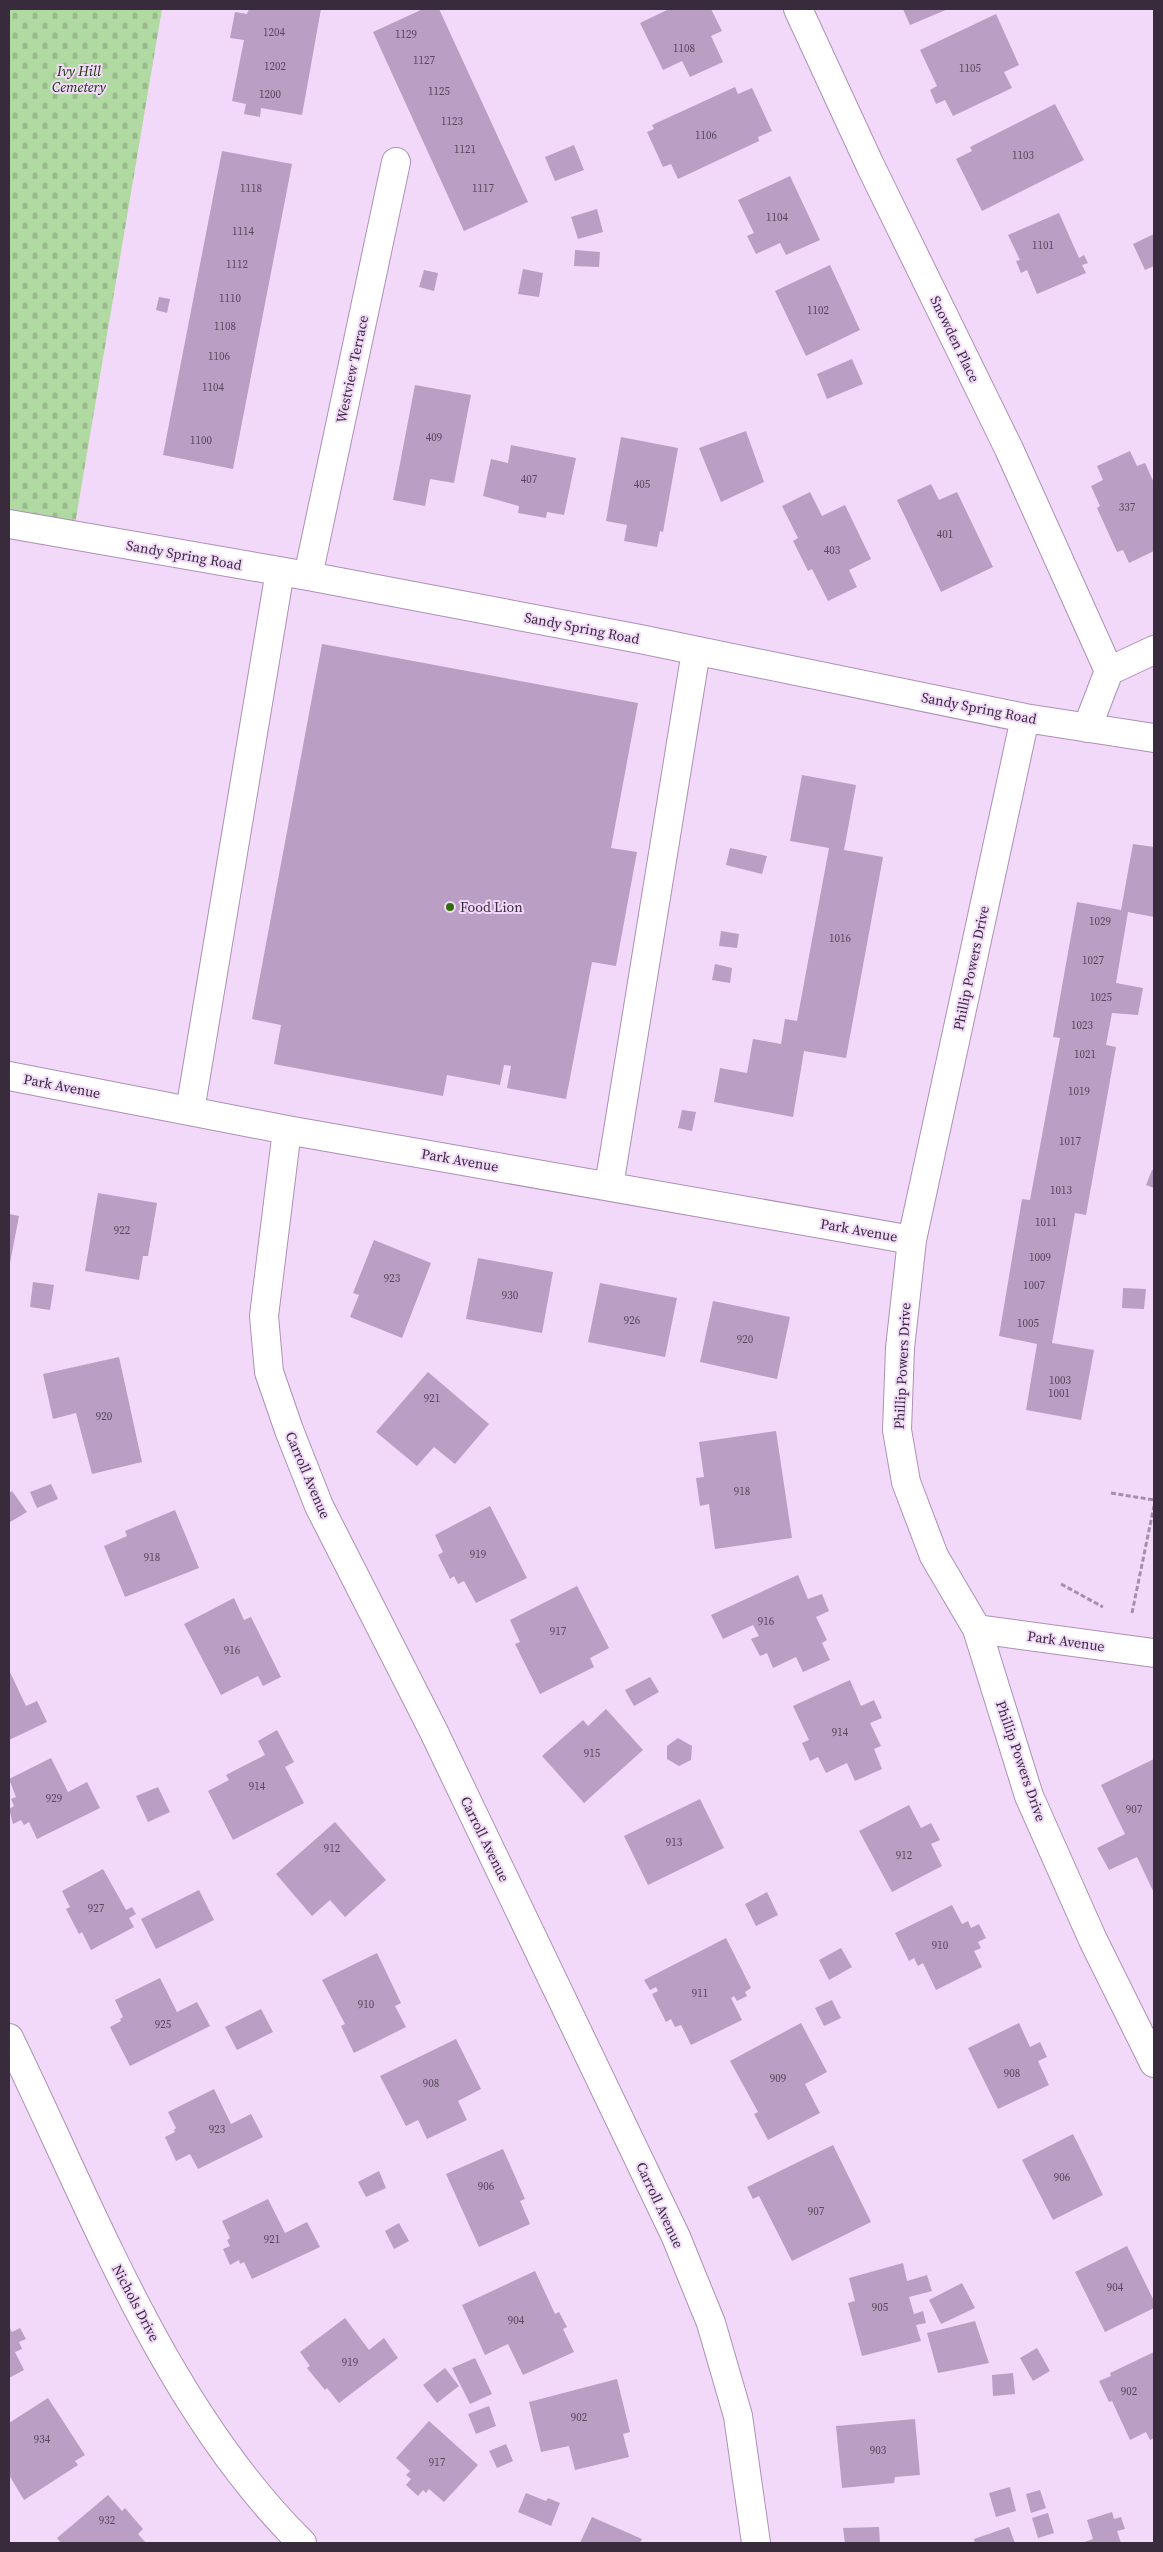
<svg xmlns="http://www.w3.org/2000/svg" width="1163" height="2552" viewBox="0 0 1163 2552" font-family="'Source Serif 4',serif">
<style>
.cemetery{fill:url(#cemetery-stones)}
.building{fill:#ba9ec4}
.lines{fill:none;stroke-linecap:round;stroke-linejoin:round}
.minor-casing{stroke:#ac90b6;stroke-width:30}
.path{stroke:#a390aa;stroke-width:3;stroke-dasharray:5 2.5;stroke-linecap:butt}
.minor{stroke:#fff;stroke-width:28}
.poi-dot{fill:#307008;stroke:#f2d9fa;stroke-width:2}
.labels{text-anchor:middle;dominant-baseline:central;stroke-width:4;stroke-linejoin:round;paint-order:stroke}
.number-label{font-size:11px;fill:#58485e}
.park-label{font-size:14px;font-style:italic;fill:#113201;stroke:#f2d9fa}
.street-label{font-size:14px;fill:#382c3c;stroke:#f2d9fa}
.poi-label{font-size:14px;fill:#382c3c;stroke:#f2d9fa;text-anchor:start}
</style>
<defs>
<pattern id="cemetery-stones" width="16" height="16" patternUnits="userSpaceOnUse" patternTransform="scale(1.25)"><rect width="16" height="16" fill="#b1d9a2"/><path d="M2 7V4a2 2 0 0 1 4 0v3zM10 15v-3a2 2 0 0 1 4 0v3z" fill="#99ba8c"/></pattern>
</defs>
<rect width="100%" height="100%" fill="#f2d9fa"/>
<path class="cemetery" d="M9,9H162L73,536L9,523Z"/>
<path class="building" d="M249,9H321L302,115L261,108L260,117L244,114L246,104L232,101L244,40L230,38L235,12L247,14Z
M423,9H439L528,202L464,231L373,32Z
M669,9H711L722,31L711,36L723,62L690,77L682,61L663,70L640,23Z
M903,9H948L910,25Z
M996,14L1019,65L1004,72L1012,88L953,116L945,100L936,104L930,90L937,86L920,50Z
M735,87L738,94L752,88L772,131L758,137L759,141L678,179L671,164L663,167L647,132L654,129L652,125Z
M1055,104L1084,160L982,211L956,159L972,151L970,147Z
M574,145L584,170L555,181L545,157Z
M222,151L292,164L233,469L163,455Z
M790,176L820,240L786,255L780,243L756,254L747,236L754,233L738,200Z
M597,209L603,232L578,239L571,217Z
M1059,213L1079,258L1084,255L1088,263L1082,265L1086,273L1037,294L1027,270L1021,273L1016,261L1020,260L1008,235Z
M1154,234V266L1145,270L1133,244Z
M575,250L600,252L599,267L574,266Z
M830,265L860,330L806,356L775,291Z
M523,269L543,273L539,297L518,294Z
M424,270L438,273L434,291L419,287Z
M159,297L170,299L167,313L156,310Z
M852,359L863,384L827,399L817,374Z
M415,385L471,395L454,483L430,479L425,506L393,500Z
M746,431L764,482L721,502L699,448Z
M621,437L678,448L663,532L660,531L657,547L624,541L627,525L606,521Z
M511,445L576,458L564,515L547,512L546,518L518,513L519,506L483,496L491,459L508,463Z
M1130,451L1137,466L1145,463L1154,483V551L1129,563L1123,550L1117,552L1097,508L1100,506L1091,486L1103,480L1097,466Z
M931,484L939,500L957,492L993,567L941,592L897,500Z
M810,492L822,516L845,505L871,559L849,570L857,587L828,601L812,569L808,571L793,541L798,538L782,506Z
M322,644L638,703L611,848L637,852L616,966L592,962L566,1099L507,1088L511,1066L504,1065L500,1085L447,1075L443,1096L274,1064L281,1025L252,1019Z
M802,775L856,785L844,850L883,857L846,1058L804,1051L793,1117L714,1102L720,1068L747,1073L753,1039L781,1044L785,1019L797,1021L829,848L790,841Z
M1133,844L1154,847V917L1128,912L1116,983L1143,988L1138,1015L1112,1013L1106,1045L1116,1047L1086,1215L1075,1213L1052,1343L1094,1350L1081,1420L1026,1410L1037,1344L999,1336L1022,1199L1030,1200L1048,1103L1060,1038L1053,1037L1077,902L1121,910Z
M730,848L767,856L762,874L726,865Z
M721,931L739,934L737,948L719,946Z
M715,964L732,968L730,983L712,980Z
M682,1110L696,1112L692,1131L678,1128Z
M1152,1170H1154V1188L1146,1185Z
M98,1193L157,1203L148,1256H143L139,1280L85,1271Z
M9,1214L19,1216L10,1263L9,1262Z
M374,1240L431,1263L402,1338L350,1317L359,1295L353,1293Z
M478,1258L553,1272L542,1333L466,1319Z
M33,1282L54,1285L50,1310L30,1307Z
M600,1283L677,1298L665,1357L588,1342Z
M1123,1288L1146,1289L1144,1309L1122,1308Z
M713,1301L790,1317L777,1379L700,1362Z
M119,1357L142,1462L92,1474L76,1413L53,1419L43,1374Z
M428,1372L489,1424L455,1464L434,1447L417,1466L376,1432Z
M776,1431L792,1538L715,1549L709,1504L700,1506L696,1478L704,1477L699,1442Z
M51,1484L58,1499L37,1508L30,1492Z
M12,1491L27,1512L10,1522L9,1493Z
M490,1506L527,1578L476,1603L464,1581L458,1584L454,1576L450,1579L438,1555L443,1552L435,1535Z
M175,1510L199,1568L125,1597L104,1546L127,1536L125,1531Z
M798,1575L808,1599L822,1594L829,1611L816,1617L827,1640L822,1643L830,1660L803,1672L796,1657L773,1668L767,1653L760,1656L751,1639L759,1636L753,1625L723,1639L711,1615Z
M577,1586L609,1648L590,1658L594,1667L540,1694L515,1644L520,1642L510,1620Z
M234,1598L244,1620L251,1617L281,1677L263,1686L258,1676L221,1695L184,1624Z
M9,1670L26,1706L37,1701L47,1722L9,1740Z
M650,1677L659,1692L634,1706L625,1690Z
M850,1680L861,1706L874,1700L882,1718L870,1723L881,1746L874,1749L882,1769L855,1781L847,1763L826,1773L818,1757L810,1761L802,1743L809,1740L793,1706Z
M606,1709L643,1750L584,1803L542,1756L583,1720L588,1726Z
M277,1730L294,1762L285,1767L304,1803L233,1840L208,1791L229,1780L226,1775L265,1755L258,1741Z
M678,1738L692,1746L691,1760L679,1766L667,1759V1746Z
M51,1758L68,1792L87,1782L100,1808L37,1839L29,1822L24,1825L21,1820L13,1824L9,1809L14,1806L11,1799L16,1797L9,1779Z
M1154,1759V1893L1137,1857L1109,1870L1097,1848L1125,1834L1101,1785Z
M158,1787L170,1812L148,1822L136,1796Z
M700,1799L724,1848L648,1885L624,1836Z
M909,1805L921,1828L931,1823L940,1840L931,1844L942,1866L892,1892L859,1831Z
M335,1822L386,1880L345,1917L330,1900L312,1916L276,1874Z
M103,1869L126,1910L132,1907L136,1914L129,1918L134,1927L91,1950L82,1932L79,1934L66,1909L70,1907L62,1891Z
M199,1890L214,1920L156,1949L141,1919Z
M767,1892L778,1915L756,1926L745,1904Z
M952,1905L962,1924L968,1921L971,1928L979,1924L986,1938L978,1942L981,1948L974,1951L982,1967L936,1990L923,1963L918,1966L914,1958L909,1961L895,1933Z
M726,1938L751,1988L745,1992L747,1996L737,2001L734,1996L731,1998L742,2020L691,2045L681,2025L675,2027L671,2019L666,2022L652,1994L658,1991L656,1987L650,1990L644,1980Z
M841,1948L852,1967L829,1980L819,1960Z
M377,1953L401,2003L395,2006L406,2027L354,2053L341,2026L345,2024L322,1980Z
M160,1978L177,2012L197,2002L210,2026L130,2066L110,2027L121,2021L120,2019L123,2017L115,2000Z
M832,2000L841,2018L824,2026L815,2008Z
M261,2009L273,2032L237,2050L225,2027Z
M801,2023L827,2072L805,2084L820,2113L768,2140L754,2114L758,2112L730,2061Z
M1019,2023L1030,2047L1040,2042L1047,2057L1038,2061L1049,2085L998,2109L968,2048Z
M456,2039L481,2089L458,2101L467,2120L427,2139L418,2120L406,2126L380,2076Z
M214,2089L231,2124L251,2114L263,2137L198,2169L190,2154L176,2161L165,2137L175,2132L174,2130L176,2128L168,2112Z
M1073,2134L1103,2195L1053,2220L1022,2160Z
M833,2145L871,2222L792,2261L759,2196L753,2199L747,2187Z
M503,2149L525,2199L520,2201L530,2224L479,2247L446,2174Z
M379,2171L386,2188L366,2197L358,2182Z
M268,2199L285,2233L307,2222L320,2247L252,2279L244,2262L240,2264L239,2260L230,2265L223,2249L230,2246L227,2240L230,2238L222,2221Z
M399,2223L409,2241L394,2249L385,2231Z
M1127,2246L1154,2301V2308L1105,2332L1075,2272Z
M903,2263L907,2281L927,2275L932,2291L909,2297L914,2314L923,2311L926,2323L916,2325L921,2341L862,2356L848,2303L855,2301L849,2278Z
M535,2271L555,2314L559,2312L567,2327L563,2329L574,2352L523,2375L508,2344L485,2355L462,2305Z
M962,2283L975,2308L941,2324L929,2300Z
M345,2318L369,2350L384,2338L398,2358L339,2403L327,2388L325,2390L307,2368L310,2366L300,2352Z
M975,2321L989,2363L938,2373L927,2333Z
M9,2327L12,2332L20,2328L26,2339L19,2342L22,2349L15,2352L24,2370L9,2378Z
M1037,2348L1050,2371L1033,2381L1020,2358Z
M1154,2352V2438L1150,2440L1146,2432L1130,2440L1112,2401L1109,2402L1099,2381L1111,2376L1110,2373Z
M475,2358L492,2394L470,2404L452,2368Z
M445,2368L459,2386L437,2403L423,2385Z
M1013,2373L1015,2394L993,2396L992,2375Z
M617,2379L630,2432L623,2434L629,2457L575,2470L569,2446L541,2452L529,2402Z
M48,2398L85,2455L75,2461L78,2465L24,2500L9,2475V2423Z
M489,2406L496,2426L476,2434L468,2414Z
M915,2419L920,2475L895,2477L894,2483L842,2488L836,2426Z
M429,2421L478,2465L444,2502L429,2489L426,2493L423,2490L418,2496L406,2485L411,2479L406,2475L410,2471L396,2458Z
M506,2444L513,2461L497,2468L489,2451Z
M1010,2487L1016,2511L996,2517L989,2493Z
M1040,2490L1046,2508L1031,2513L1026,2494Z
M526,2493L546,2501L548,2498L560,2503L551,2526L518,2512Z
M108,2495L122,2511L125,2508L143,2529L138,2534L146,2543H61L57,2538Z
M1112,2512L1114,2519L1121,2517L1125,2529L1117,2531L1121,2543H1082L1093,2539L1087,2520Z
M1048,2513L1054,2533L1038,2538L1032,2518Z
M592,2517L642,2539L640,2543H580Z
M879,2527L880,2543H845L843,2528Z
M1009,2527L1015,2543H975L974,2539Z"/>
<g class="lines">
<g class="minor-casing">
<path id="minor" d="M798,9L870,165L1009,449L1109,671
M9,524L308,576L640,639L1025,718L1154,738
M308,576L396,162
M1025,718L912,1240L900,1348L897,1430L906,1482L934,1556L977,1629L1029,1796L1093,1940L1154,2063
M1087,728L1109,671L1154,650
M9,1076L287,1130L912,1240
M190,1111L280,571
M287,1130L264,1316L269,1372L289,1430L319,1506L433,1730L676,2237L711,2323L738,2416L756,2543
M609,1186L696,651
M977,1629L1154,1653
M9,2038C92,2208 165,2408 302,2543"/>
</g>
<path class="path" d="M1111,1493L1154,1500
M1061,1584L1103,1607
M1132,1613L1154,1506"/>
<use href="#minor" class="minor"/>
</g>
<circle class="poi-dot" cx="450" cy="907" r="5"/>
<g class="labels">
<g class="number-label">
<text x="274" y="32">1204</text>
<text x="406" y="34">1129</text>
<text x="684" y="48">1108</text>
<text x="424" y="60">1127</text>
<text x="275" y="66">1202</text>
<text x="970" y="68">1105</text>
<text x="439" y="91">1125</text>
<text x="270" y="94">1200</text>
<text x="452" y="121">1123</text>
<text x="706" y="135">1106</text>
<text x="465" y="149">1121</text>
<text x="1023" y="155">1103</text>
<text x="251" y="188">1118</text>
<text x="483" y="188">1117</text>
<text x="777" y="217">1104</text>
<text x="243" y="231">1114</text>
<text x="1043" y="245">1101</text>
<text x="237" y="264">1112</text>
<text x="230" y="298">1110</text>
<text x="818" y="310">1102</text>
<text x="225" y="326">1108</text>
<text x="219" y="356">1106</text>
<text x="213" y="387">1104</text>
<text x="434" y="437">409</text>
<text x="201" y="440">1100</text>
<text x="529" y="479">407</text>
<text x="642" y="484">405</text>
<text x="1127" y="507">337</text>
<text x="945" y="534">401</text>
<text x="832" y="550">403</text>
<text x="1100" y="921">1029</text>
<text x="840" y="938">1016</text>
<text x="1093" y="960">1027</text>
<text x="1101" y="997">1025</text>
<text x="1082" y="1025">1023</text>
<text x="1085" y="1054">1021</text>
<text x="1079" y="1091">1019</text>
<text x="1070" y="1141">1017</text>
<text x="1061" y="1190">1013</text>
<text x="1046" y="1222">1011</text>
<text x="122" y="1230">922</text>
<text x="1040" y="1257">1009</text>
<text x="392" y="1278">923</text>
<text x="1034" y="1285">1007</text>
<text x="510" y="1295">930</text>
<text x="632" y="1320">926</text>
<text x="1028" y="1323">1005</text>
<text x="745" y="1339">920</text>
<text x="1060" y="1380">1003</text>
<text x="1059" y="1393">1001</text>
<text x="432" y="1398">921</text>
<text x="104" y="1416">920</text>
<text x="742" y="1491">918</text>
<text x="478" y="1554">919</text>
<text x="152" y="1557">918</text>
<text x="766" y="1621">916</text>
<text x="558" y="1631">917</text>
<text x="232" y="1650">916</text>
<text x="840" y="1732">914</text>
<text x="592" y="1753">915</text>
<text x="257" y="1786">914</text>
<text x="54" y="1798">929</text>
<text x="1134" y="1809">907</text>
<text x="674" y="1842">913</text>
<text x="332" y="1848">912</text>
<text x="904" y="1855">912</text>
<text x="96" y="1908">927</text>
<text x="940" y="1945">910</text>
<text x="700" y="1993">911</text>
<text x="366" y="2004">910</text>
<text x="163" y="2024">925</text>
<text x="1012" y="2073">908</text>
<text x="778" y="2078">909</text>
<text x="431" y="2083">908</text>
<text x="217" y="2129">923</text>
<text x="1062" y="2177">906</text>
<text x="486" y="2186">906</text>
<text x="816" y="2211">907</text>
<text x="272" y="2239">921</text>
<text x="1115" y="2287">904</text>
<text x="880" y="2307">905</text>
<text x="516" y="2320">904</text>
<text x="350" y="2362">919</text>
<text x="1129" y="2391">902</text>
<text x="579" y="2417">902</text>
<text x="42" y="2439">934</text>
<text x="878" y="2450">903</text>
<text x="437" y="2462">917</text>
<text x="107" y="2520">932</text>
</g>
<g class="park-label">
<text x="79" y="71">Ivy Hill<tspan x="79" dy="16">Cemetery</tspan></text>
</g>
<g class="street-label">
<text transform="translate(955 339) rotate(64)">Snowden Place</text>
<text transform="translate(352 369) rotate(-78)">Westview Terrace</text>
<text transform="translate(184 555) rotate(10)">Sandy Spring Road</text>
<text transform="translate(582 628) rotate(11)">Sandy Spring Road</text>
<text transform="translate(979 708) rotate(11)">Sandy Spring Road</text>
<text transform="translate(971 968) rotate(-78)">Phillip Powers Drive</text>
<text transform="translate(62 1086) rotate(11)">Park Avenue</text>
<text transform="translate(460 1160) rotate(10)">Park Avenue</text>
<text transform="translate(859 1230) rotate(10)">Park Avenue</text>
<text transform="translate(902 1366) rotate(-87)">Phillip Powers Drive</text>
<text transform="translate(308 1475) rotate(67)">Carroll Avenue</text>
<text transform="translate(1066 1641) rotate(8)">Park Avenue</text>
<text transform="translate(1021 1761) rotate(71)">Phillip Powers Drive</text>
<text transform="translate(485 1839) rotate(64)">Carroll Avenue</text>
<text transform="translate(660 2205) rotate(65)">Carroll Avenue</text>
<text transform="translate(136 2303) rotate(62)">Nichols Drive</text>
</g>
<g class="poi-label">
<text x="460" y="907">Food Lion</text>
</g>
</g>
<rect width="1163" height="2552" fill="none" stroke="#382c3c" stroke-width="20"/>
</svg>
